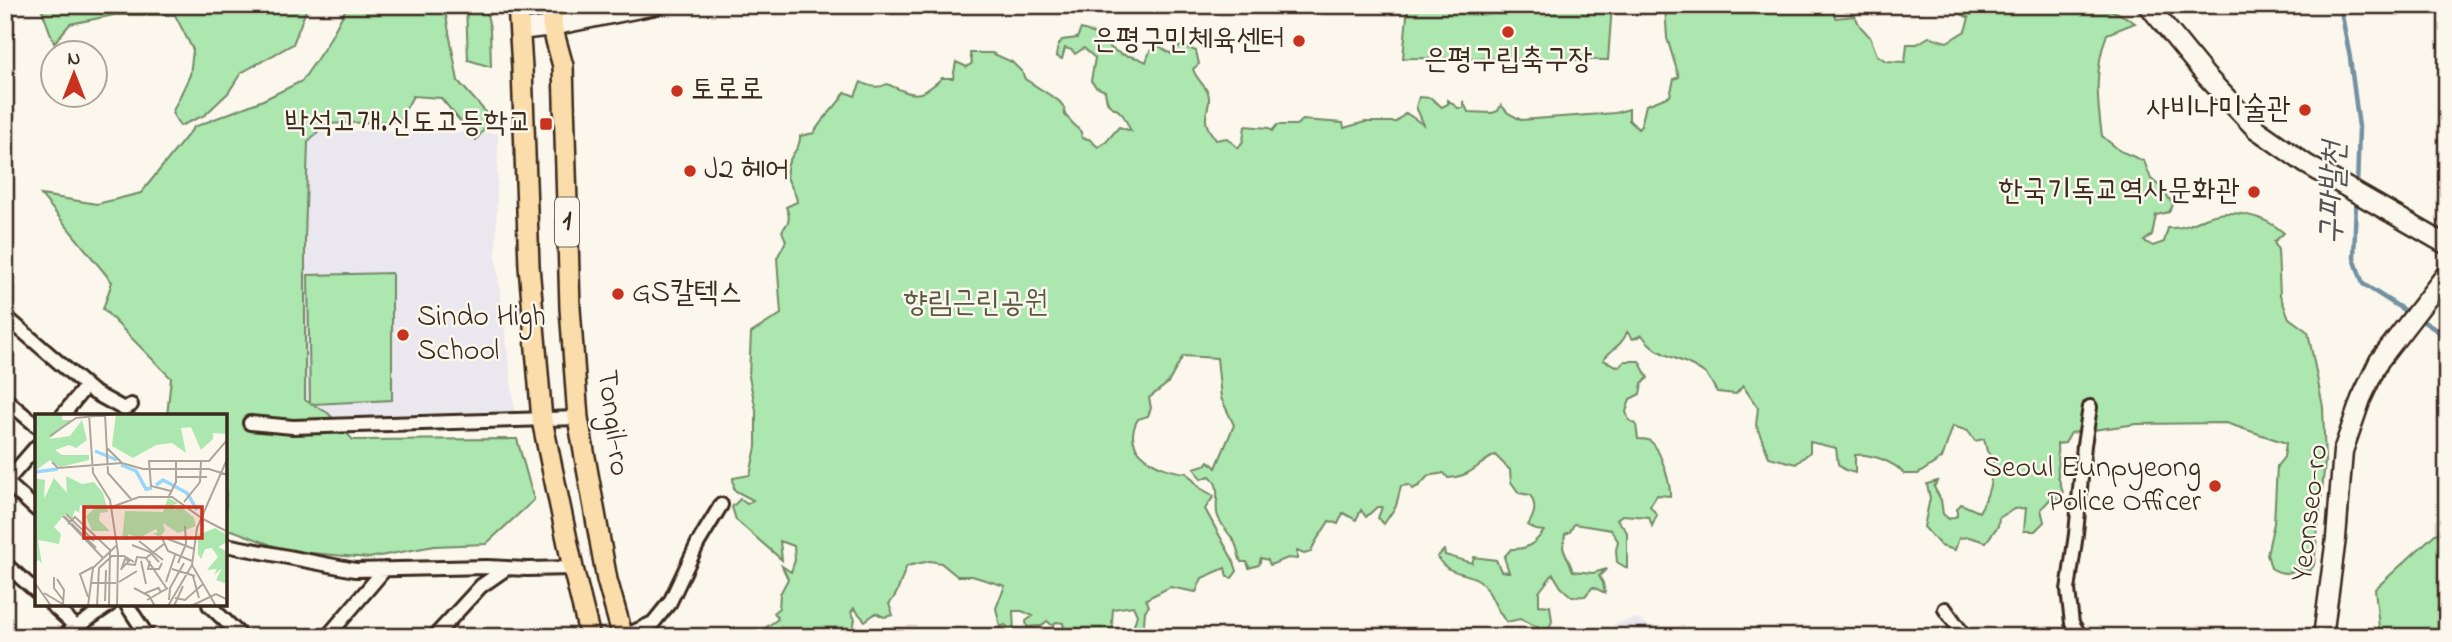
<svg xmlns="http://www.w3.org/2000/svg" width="2452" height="642" viewBox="0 0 2452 642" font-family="'Indie Flower','Poor Story',sans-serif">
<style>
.built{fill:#eae7ee}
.green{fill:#abe7ae;stroke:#738866;stroke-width:2}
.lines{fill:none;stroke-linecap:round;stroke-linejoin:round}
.stream{stroke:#7391a2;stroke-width:4.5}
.minor-casing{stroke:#3b2a1e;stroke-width:18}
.secondary-casing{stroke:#3b2a1e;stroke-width:23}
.primary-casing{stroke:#3b2a1e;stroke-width:24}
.minor{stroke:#fbf7ec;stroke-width:12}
.secondary{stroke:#fbf7ec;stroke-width:18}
.primary{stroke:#fbddab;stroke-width:19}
.poi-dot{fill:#c8321e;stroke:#fbf7ec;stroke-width:2.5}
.labels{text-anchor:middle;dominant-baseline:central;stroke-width:5;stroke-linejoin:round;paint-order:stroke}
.shield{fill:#fbf7ec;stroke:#75685c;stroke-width:2}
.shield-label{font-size:28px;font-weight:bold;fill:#3b2a1e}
.poi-label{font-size:30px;fill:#3b2a1e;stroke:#fbf7ec;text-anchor:end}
.park-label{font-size:30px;fill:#575942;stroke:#fbf7ec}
.street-label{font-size:30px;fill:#3b2a1e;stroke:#fbf7ec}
.water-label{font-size:32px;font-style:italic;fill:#525555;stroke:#fbf7ec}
.inset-river{fill:none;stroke:#98d6fa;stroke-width:3.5}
.inset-road{fill:none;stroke:#aea59a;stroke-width:2}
.view{fill:#c8321e;fill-opacity:0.15;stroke:#c8321e;stroke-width:3.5}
.inset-edge{fill:none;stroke:#3b2a1e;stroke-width:3.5}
</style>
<rect width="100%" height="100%" fill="#fbf7ec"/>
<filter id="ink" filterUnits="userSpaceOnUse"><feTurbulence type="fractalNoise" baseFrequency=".0143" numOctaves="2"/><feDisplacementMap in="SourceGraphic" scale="14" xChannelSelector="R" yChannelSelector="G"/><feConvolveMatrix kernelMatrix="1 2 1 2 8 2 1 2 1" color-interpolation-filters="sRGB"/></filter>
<g filter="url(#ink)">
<path class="built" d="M310,130L498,133L496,258L515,412L300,418L298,142Z
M1637,618L1646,624L1654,637H1606L1614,624Z"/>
<path class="green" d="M40,5H308L293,44L241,73L228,93L205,115L180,126L172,113L190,75L193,50L175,15H114L70,24L54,43Z
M348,5H444L458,81L492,119L476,140L441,98L413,96L399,121L325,124L308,142L305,240V400L310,403L308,275L392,273V400L312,404L328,413L353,440L517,439L534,500L486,544L434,546L369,558L287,551L232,530L226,531V416H167L171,378L103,309L112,282L41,195L97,204L141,193L194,127L263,100L302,81L327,44Z
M466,5H485L490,28L491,67L468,60Z
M1408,5H1612L1608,60L1403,58Z
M1665,5H1828L1836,18L1855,16L1860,26L1870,37L1877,55L1886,61L1905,62L1907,44H1917L1929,37L1947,42L1965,31L1969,18L1954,10V5H2073C2082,10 2092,6 2102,8C2115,10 2125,16 2135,23L2107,34C2094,68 2097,101 2102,136L2120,151L2144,161L2151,179L2163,189L2173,205L2169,212L2156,215L2152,235L2144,241L2153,246L2164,242L2168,228C2182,229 2193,224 2205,218C2230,207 2264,215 2284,233L2274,242L2278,250L2280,295L2289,318L2308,332L2323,407L2325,462L2314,565L2310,571L2303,568C2290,573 2283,576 2271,568L2267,554L2274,523L2277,466L2284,457L2286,443L2226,423L2137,424L2071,433L2065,443L2057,444L2058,476L2063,493L2059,503L2054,495L2041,509L2044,522L2035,531H2024L2026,508L2014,509L1999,518L1998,526L1986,542L1969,537L1959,538L1955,550L1941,546L1924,527L1930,498L1927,484L1937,481L1934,487L1941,500L1943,514L1949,519L1957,516V509L1961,504L1979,512C1990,493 1992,480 1993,458L1987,451L1984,439L1975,441L1968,431L1953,426L1942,458L1918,474H1904C1895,462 1870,453 1855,455V473L1845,470L1838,464L1836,448L1810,442V452L1796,464L1769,457L1756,425L1758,408L1743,386L1736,394L1717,392C1713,386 1710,377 1704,373C1683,356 1659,360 1642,335L1633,339L1627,332C1622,346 1612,348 1603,360L1619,367L1625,361H1639L1648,378L1642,383L1640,394L1630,399L1626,412L1629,420L1636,424L1638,439C1642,439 1647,439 1650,441C1660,447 1671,485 1670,496L1657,495L1650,506L1657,515L1652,526L1649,517L1622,515L1617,519L1627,532V568L1617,562L1616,550L1618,541L1611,530L1574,524L1570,532L1565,534L1563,548L1573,571L1593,573L1607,569L1599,576L1603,583L1605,593L1593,587L1585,596L1572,597L1561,587L1553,574L1539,592V605L1550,606L1552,621L1548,632L1520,619L1507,622C1494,610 1493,592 1480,581C1471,574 1458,574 1449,569C1444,567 1440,561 1437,557L1444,550L1445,555L1472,563L1474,557L1496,560L1501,571L1509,572L1504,557L1511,549C1527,550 1535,543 1544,531L1536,530L1528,525C1535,514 1537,506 1530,495L1519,493L1511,482L1510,470L1495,455C1475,466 1472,476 1448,478L1444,473L1428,476L1419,486L1412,489L1409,485L1401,486L1396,506L1384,524L1378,518L1382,507H1377L1366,517L1361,510L1356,520L1343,513L1338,524L1329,521C1323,532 1314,541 1311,552L1304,554L1297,551V559L1288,558L1270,565L1268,560L1261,558L1259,565L1249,568L1247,562H1241C1238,555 1238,548 1234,541C1229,533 1218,522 1217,513C1215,497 1222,488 1210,476L1201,479L1194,468L1207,464L1209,461L1216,468L1234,425L1221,398L1217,358L1183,356L1168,383L1149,398L1151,408L1148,416L1138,419C1119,452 1160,471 1187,473L1200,488L1214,496L1205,509L1234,562L1237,571L1232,578L1227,577L1225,568L1202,578L1196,592L1170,587L1146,599L1149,606L1145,611L1143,637L1129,635H1135L1132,632L1137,615L1133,606L1113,609L1112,622L1115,634L1109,637L1100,632L1096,636L1087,632L1069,634L1064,628L1063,623L1056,622L1053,626L1047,621L1041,626L1027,627L1026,621L1033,616L1022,611H1013L1014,633L1005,625L1000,627L996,608L1005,586L972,576H957L941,563L930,561L907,566C900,580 900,592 889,604L893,615L884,617L876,613L865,621L854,608L851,612L855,619L853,629L859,637H752L778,619L774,612L779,608L780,594L788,579L782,566L791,572L795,560L794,546L780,541L782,560L736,520L732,507L740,499L747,504L753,500L734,490L733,478L750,475L756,447V410L749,377L751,333L781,314L777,258L786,241L782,231C789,222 791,218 786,207L797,202C796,189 785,183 787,169C788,156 801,149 800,136L814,133C822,117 837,108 845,92L855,96L861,82C870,87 878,89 887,84C915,96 918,100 942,78H953L956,62L967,67L972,63L970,53H992L1012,62L1022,72L1025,79L1059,101L1064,107L1065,115L1081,132L1082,138L1089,139L1098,147L1106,142L1119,127L1131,131C1128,126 1126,119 1122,114C1112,102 1108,113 1105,91L1096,87L1091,81L1095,58L1084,48L1075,54L1072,50L1065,48L1062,59L1056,56L1058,46L1062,40L1077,38L1081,29C1100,33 1104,46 1119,53C1128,57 1137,56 1146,62L1150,51L1159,46L1171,54L1174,47L1183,46L1196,51L1199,64L1193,69C1196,79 1205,85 1208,93C1212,103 1205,111 1206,120C1206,128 1212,134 1216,140L1227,138L1238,148L1243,141L1245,126L1269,128L1272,131L1277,125H1296L1303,120L1343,123L1344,128L1365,122H1396L1406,113L1424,125L1416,107L1419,97L1431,98L1442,107L1448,104V100L1458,108H1463V101L1468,112L1492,113L1498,111L1501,105L1508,113L1521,120L1615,113L1629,109V120L1638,129L1641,126L1646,105L1670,96L1674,79L1679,77L1667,38Z
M2447,528V637H2380L2375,589L2435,534Z"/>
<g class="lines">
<path class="stream" d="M2340,5L2350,58L2359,127L2357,188
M2356,200L2354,258L2363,284L2410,314
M2418,318L2447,337"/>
<g class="minor-casing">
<path id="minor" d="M5,316L93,392L124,409L131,405
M5,399L37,426
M62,416L86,386
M250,423L293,427L578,418
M5,481L37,510
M5,483L37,446
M226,545L355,570L487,567L527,569L573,568
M5,564L37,592
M52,605L71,622L74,634
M127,605L148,637
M209,605L242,637
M1945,609L1965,637
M62,637L109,605
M327,637L385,569
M434,637L481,586L507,568
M623,637L653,623L670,602L698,543L721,505
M2081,637L2072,623L2068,590L2076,534L2084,445L2090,407"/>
</g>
<g class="secondary-casing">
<path id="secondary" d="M2148,5L2206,76L2256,129L2306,164L2447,245
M520,30L552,26L655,5
M2323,637L2336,538L2343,451L2361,399L2379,361L2447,273"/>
</g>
<g class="primary-casing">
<path id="primary" d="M518,5L522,68L529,266L542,420L573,568L590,637
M553,5L552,26L563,66L570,308L578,418L607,580L623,637"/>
</g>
<use href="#minor" class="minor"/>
<use href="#secondary" class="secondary"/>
<use href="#primary" class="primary"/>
</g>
</g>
<g class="poi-dot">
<circle cx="1508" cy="32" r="7"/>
<circle cx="1299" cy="41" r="7"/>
<circle cx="677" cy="91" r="7"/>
<circle cx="2305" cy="110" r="7"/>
<rect x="539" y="117" width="14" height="14" rx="3.5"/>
<circle cx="690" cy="171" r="7"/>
<circle cx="2254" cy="192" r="7"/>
<circle cx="618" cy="294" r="7"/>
<circle cx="403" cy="335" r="7"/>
<circle cx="2215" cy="486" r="7"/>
</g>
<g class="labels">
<rect class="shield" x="555" y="197.5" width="24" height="49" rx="5"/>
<g class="shield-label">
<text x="567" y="222">1</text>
</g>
<g class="poi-label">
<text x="1285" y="41">은평구민체육센터</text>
<text x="1508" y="61" text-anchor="middle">은평구립축구장</text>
<text x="691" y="91" text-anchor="start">토로로</text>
<text x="2291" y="110">사비나미술관</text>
<text x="532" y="124">박석고개.신도고등학교</text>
<text x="704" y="171" text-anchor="start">J2 헤어</text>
<text x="2240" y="192">한국기독교역사문화관</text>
<text x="632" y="294" text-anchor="start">GS칼텍스</text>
<text x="417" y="318" text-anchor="start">Sindo High<tspan x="417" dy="34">School</tspan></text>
<text x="2201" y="469">Seoul Eunpyeong<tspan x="2201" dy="34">Police Officer</tspan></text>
</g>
<g class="park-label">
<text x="976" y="304">향림근린공원</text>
</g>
<g class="street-label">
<text transform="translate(612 423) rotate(83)">Tongil-ro</text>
<text transform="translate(2311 513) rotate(-83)">Yeonseo-ro</text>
</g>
<g class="water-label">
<text transform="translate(2334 193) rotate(-88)">구파발천</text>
</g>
</g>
<g transform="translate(35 414)">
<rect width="192" height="192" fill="#fbf7ec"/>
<path d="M0,0H28L27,6H38L14,25L35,22L47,6L52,26L41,34L34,31L20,36L27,41H54V46L25,53L15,46L0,57ZM81,0H192V20L178,19V25L166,36L156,13L146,14L151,39L137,29L121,31L98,44L77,32ZM31,62L47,70L59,68L68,79L73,98L65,99L64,106L75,117H57L51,102L59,95L45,91L44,99L40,96L37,105L30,100L19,113L26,120L24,130L3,126L7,150L4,146L0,148V64L10,66L9,85L19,64L32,79ZM133,84L143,89L137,92L140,96L144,91L159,104L161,112L143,119L128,109L130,117L124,123L118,119H123L121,115L104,124L93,120V126H87L90,97L128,98ZM180,114L192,121V128L183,133L192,137V170L181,166L187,154L179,161L182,155L172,156L183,143L177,134L170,135L166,145L163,140V121Z" fill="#abe7ae"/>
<path class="inset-river" d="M60,37L82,46M86,51L101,57L111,75L117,74M0,58L23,55M121,71L128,66L152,79L162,96"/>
<path class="inset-road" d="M54,0L58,59L75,86L83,139L82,192M70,0L73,59L96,85M15,22L41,4L80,0M72,34L87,49M17,48L23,54L87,49L108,55H174L193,61M141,63H172M136,77L116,72L114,47H174L193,25M134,82L141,68V46M149,88L165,68L166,48M74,94L104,83H137L168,105M31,100L59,127M28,102L68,144M29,102L61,134M168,105L193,118M33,110L40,103L75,136L74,192M126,122L133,137L157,147M133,125L159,135M104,127L128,146M97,131L115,138L124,148M111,144L132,175M106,147L111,170M115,147L113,155H124L127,149M143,149L151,130L150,112M92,150L100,151L102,143L111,144L129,130M157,151L181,192M137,155L160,162M86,156L90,145L94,147L87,154M158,162L164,184M19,163V174L28,186M22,165L29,176L28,190M84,168L102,157M131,168L140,141M0,169L16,192M56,169H81M99,174L114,182L120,192M9,179L31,192M108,180L123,174L126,178L123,173M53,183L45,160L58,153M140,184L150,186L168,170M112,186L133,174M134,186L135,174L149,149M70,187L71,156M53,192L58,154L81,132M62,192L64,154L77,142H89L99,148M133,192L157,151L162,114L193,43M139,192L148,172M156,192L181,180L193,186"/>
<path class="view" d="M49,93H167V124H49Z"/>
<rect width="192" height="192" class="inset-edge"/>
</g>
<rect width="2452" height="642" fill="none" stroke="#fbf7ec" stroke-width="28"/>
<rect x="14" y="14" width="2424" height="614" fill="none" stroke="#3b2a1e" stroke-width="2.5" filter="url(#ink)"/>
<g transform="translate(74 74)"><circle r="33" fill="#fbf7ec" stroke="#aea59a" stroke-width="2"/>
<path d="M0-5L12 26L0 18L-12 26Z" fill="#c8321e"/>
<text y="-10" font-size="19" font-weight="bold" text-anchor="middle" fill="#3b2a1e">N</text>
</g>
</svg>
